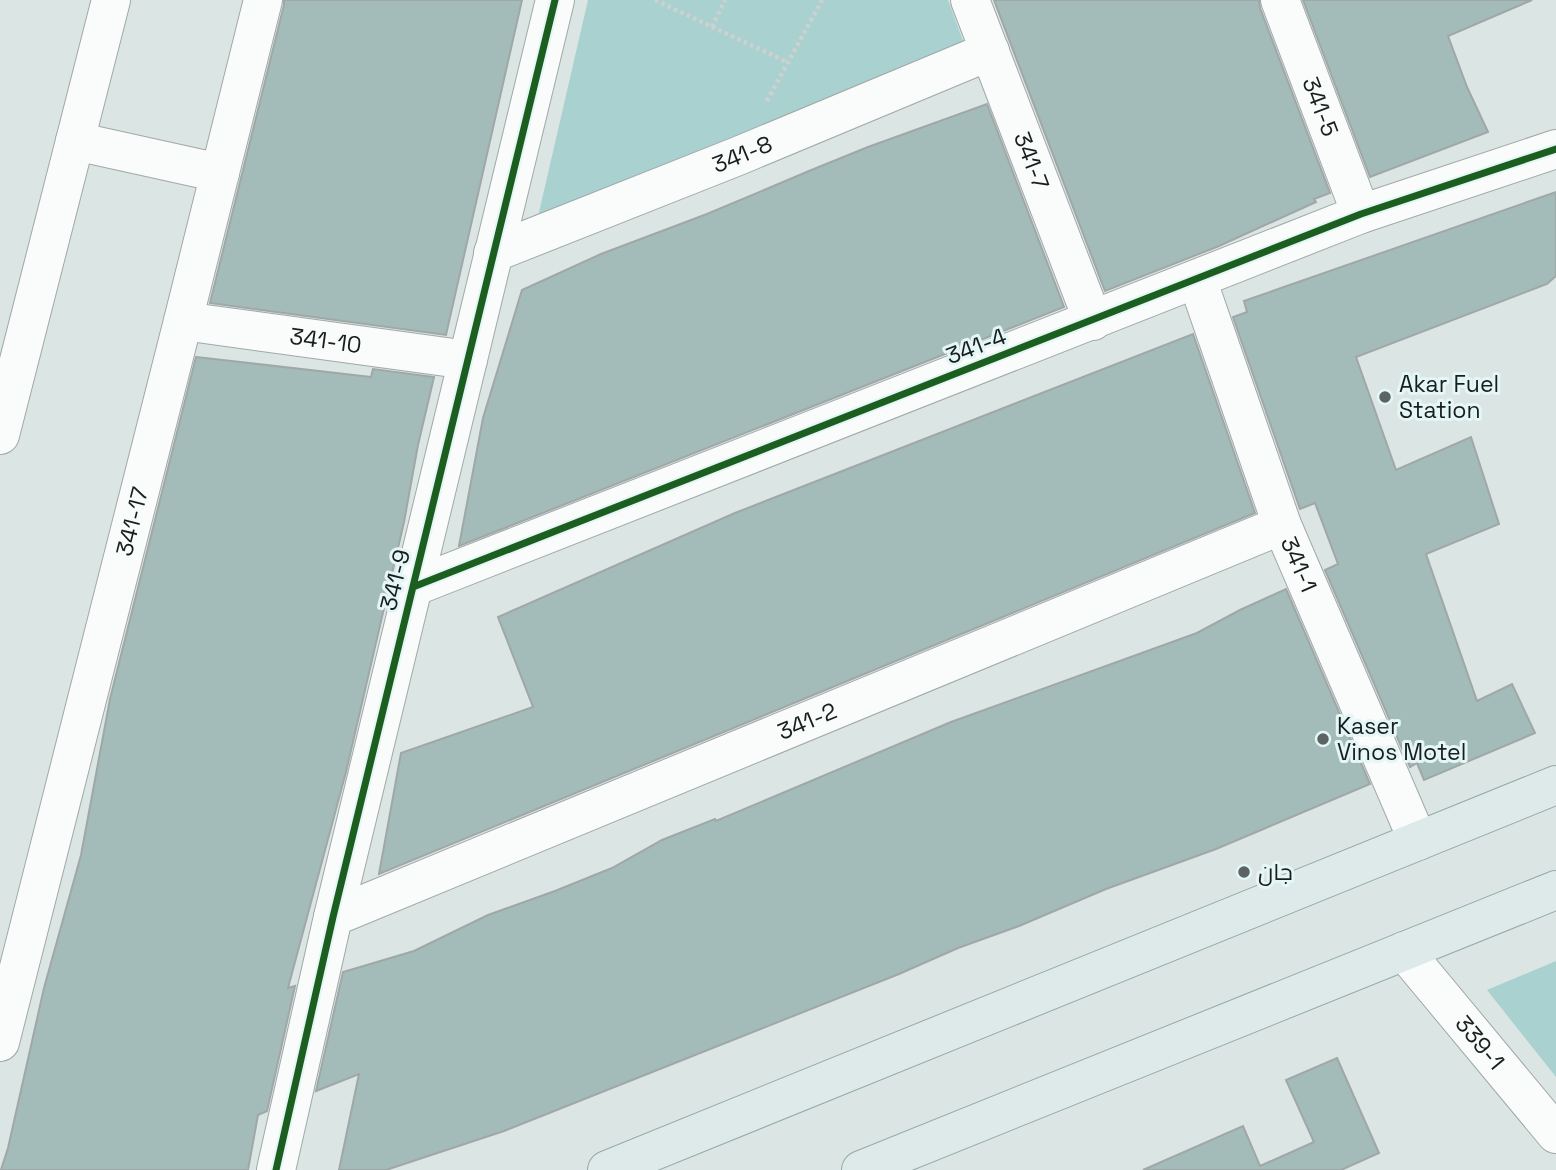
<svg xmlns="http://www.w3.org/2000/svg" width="1556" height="1170" viewBox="0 0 1556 1170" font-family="'Space Grotesk',Cairo,sans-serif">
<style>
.green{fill:#a8d1cf}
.building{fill:#a3bcba;stroke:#a0a7a7;stroke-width:2}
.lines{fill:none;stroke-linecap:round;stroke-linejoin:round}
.minor-casing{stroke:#a1a8a8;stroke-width:40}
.major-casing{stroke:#94aaa8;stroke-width:40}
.path{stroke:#ced1d0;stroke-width:4.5;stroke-dasharray:3.5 3.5;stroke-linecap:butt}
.minor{stroke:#fafbfb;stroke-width:38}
.major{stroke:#deeae9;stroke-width:38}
.cycleway-casing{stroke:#e4f6f5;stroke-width:11}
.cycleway{stroke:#1b5e20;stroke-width:7}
.poi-dot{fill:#5c6463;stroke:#e4f6f5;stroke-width:2.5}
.labels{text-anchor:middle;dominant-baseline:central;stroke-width:6;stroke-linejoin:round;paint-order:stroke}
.street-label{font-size:23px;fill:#171e1d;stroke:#e4f6f5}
.poi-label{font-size:23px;fill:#171e1d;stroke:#e4f6f5;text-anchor:start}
</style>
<rect width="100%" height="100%" fill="#dbe5e4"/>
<path class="green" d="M588,0H948L966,49L537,221Z
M1556,961V1077L1487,990Z"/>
<path class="building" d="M284,0H522L446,335L210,303L284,5Z
M994,0H1259L1260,8L1330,193L1314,199L1316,202L1219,246L1105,291Z
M1303,0H1532L1448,36L1467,87L1488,132L1370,177Z
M987,104L1064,307L459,546L483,418L522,290L601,254L707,214L809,171L868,147Z
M1556,192V276L1547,284L1356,357L1396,470L1471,437L1499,524L1426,554L1477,701L1512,684L1535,733L1424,780L1417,763L1410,767L1325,570L1338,564L1315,503L1300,509L1233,317L1247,312L1244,301Z
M1193,334L1255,513L379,874L401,753L533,707L498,617L735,513Z
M196,357L371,377L373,369L434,377L418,445L404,522L346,772L288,988L295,986L267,1111L258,1115L248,1170H1L8,1148L44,988L81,855L110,699Z
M1286,589L1370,784L1216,849L1106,889L1019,926L958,948L899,974L504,1131L386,1170H339L359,1074L316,1091L343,972L414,951L488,915L555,891L612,868L662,840L715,819L716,821L951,722L1197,633L1240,610Z
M1337,1058L1379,1153L1341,1170H1143L1243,1126L1260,1166L1314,1142L1286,1080Z"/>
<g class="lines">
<g class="minor-casing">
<g id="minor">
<path id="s1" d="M970,0L1093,321"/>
<path id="s2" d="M1280,0L1361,214"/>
<path d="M75,141L220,173"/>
<path id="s3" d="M493,253L738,156L990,51"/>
<path id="s4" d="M1197,279L1282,525L1418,841"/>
<path id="s5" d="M183,321L468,360"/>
<path d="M0,435L111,0"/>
<path d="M413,587L1361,214L1556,149"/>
<path id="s6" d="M333,917L1282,525"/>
<path id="s7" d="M1404,951L1556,1134"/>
<path id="s8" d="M0,1042L183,321L263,0"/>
<path d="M276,1170L333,917L555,0"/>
</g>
</g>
<g class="major-casing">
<path id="major" d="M607,1170L1556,785
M861,1170L1556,890"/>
</g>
<path class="path" d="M655,0L787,62
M712,27L725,0
M767,101L822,0"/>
<use href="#minor" class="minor"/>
<use href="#major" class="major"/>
<g class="cycleway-casing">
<path id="cycleway" d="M413,587L1361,214L1556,149
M276,1170L333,917L555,0"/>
</g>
<use href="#cycleway" class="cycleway"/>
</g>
<g class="poi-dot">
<circle cx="1385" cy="397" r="7"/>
<circle cx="1323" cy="739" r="7"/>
<circle cx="1244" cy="872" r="7"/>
</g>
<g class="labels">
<g class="street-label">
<text stroke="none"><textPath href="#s2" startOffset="114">341-5</textPath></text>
<text stroke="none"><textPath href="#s3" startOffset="268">341-8</textPath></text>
<text stroke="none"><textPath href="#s1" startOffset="172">341-7</textPath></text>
<text stroke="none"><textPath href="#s5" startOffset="144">341-10</textPath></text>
<text transform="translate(976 346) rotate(-21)">341-4</text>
<text stroke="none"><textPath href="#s8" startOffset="537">341-17</textPath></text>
<text stroke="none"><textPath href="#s4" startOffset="303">341-1</textPath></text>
<text transform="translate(395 580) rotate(-76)">341-9</text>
<text stroke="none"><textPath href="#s6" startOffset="513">341-2</textPath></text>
<text stroke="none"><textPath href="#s7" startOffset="119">339-1</textPath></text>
</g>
<g class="poi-label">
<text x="1399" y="384">Akar Fuel<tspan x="1399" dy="26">Station</tspan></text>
<text x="1337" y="726">Kaser<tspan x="1337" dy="26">Vinos Motel</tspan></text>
<text x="1258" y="872">جان</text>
</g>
</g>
</svg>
